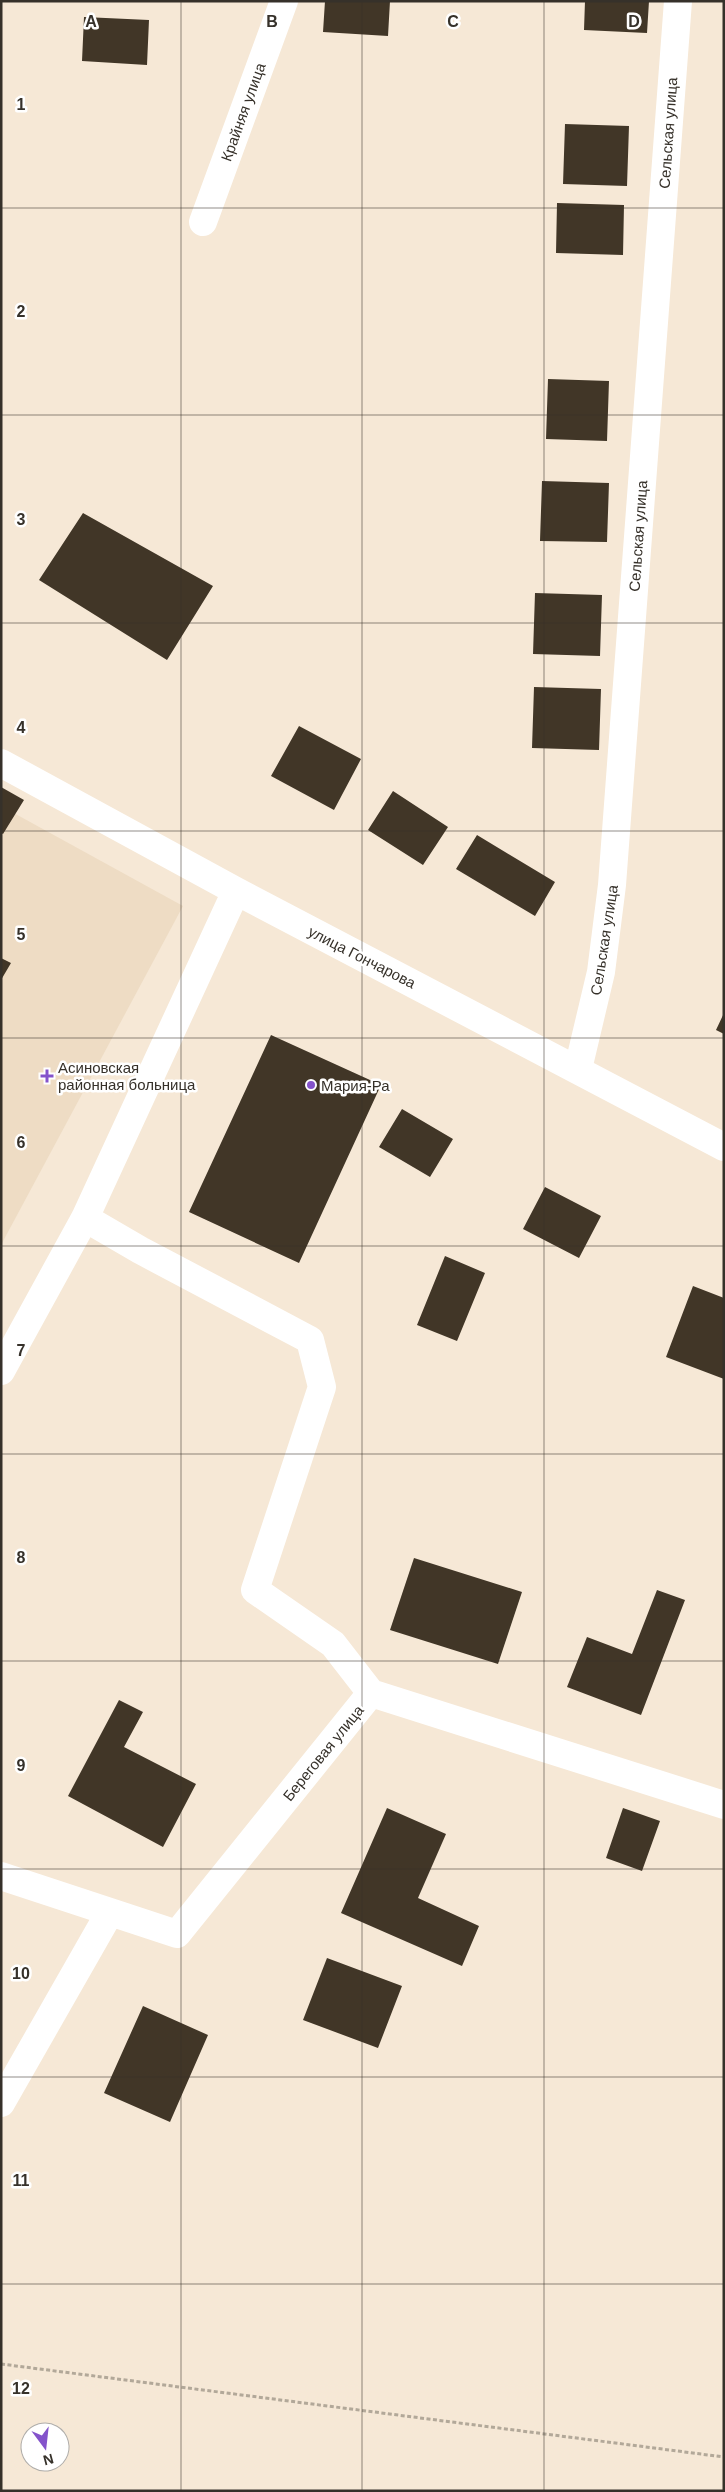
<svg xmlns="http://www.w3.org/2000/svg" width="725" height="2492" viewBox="0 0 725 2492" font-family="Arial,sans-serif">
<style>
.built{fill:#eedcc4}
.building{fill:#413627}
.lines{fill:none;stroke-linecap:round;stroke-linejoin:round}
.path{stroke:#b2a899;stroke-width:3;stroke-dasharray:4 2.5;stroke-linecap:butt}
.minor{stroke:#fff;stroke-width:28}
.grid{fill:none;stroke:#36312a;stroke-width:1;stroke-opacity:0.55}
.poi-dot{fill:#8453cb;stroke:#fff;stroke-width:2}
.labels{text-anchor:middle;dominant-baseline:central;stroke-width:5;stroke-linejoin:round;paint-order:stroke}
.street-label{font-size:15px;fill:#36312a;stroke:#fff}
.poi-label{font-size:15px;fill:#36312a;stroke:#fff;text-anchor:start}
.grid-label{font-size:16px;text-anchor:middle;font-weight:bold;fill:#36312a;stroke:#fff;stroke-width:5;stroke-linejoin:round;paint-order:stroke}
</style>
<rect width="100%" height="100%" fill="#f6e8d6"/>
<path class="built" d="M1,806L183,906L1,1245Z"/>
<path class="building" d="M325,1H390L388,36L323,32Z
M585,1H649L647,33L584,30Z
M84,17L149,20L147,65L82,61Z
M565,124L629,126L627,186L563,184Z
M557,203L624,205L623,255L556,253Z
M548,379L609,381L607,441L546,439Z
M542,481L609,483L607,542L540,541Z
M83,513L213,586L167,660L39,580Z
M535,593L602,595L600,656L533,654Z
M534,687L601,689L599,750L532,748Z
M299,726L361,759L334,810L271,776Z
M1,787L24,800L3,834L1,833Z
M393,791L448,827L423,865L368,830Z
M477,835L555,882L535,916L456,869Z
M1,958L11,963L1,980Z
M724,1013V1034L716,1030Z
M271,1035L381,1085L299,1263L189,1212Z
M402,1109L453,1139L430,1177L379,1147Z
M545,1187L601,1216L579,1258L523,1229Z
M445,1256L485,1273L457,1341L417,1325Z
M693,1286L724,1298V1379L666,1357Z
M414,1558L522,1592L498,1664L390,1630Z
M657,1590L685,1600L641,1715L567,1687L587,1637L632,1654Z
M119,1700L143,1712L124,1747L196,1784L163,1847L68,1796Z
M387,1808L446,1834L418,1898L479,1926L462,1966L341,1913Z
M623,1808L660,1821L642,1871L606,1858Z
M327,1958L402,1986L378,2048L303,2020Z
M143,2006L208,2035L170,2122L104,2093Z"/>
<g class="lines">
<path class="path" d="M1,2364L724,2457"/>
<path class="minor" d="M203,222L284,1
M1,763L236,891L724,1147
M578,1069L601,972L612,885L678,1
M85,1218L140,1250L310,1340L322,1387L255,1590L333,1644L371,1693
M1,1371L85,1218L236,891
M1,1876L177,1934L371,1693L724,1805
M1,2103L110,1912"/>
</g>
<path class="grid" d="M181,1V2491M362,1V2491M544,1V2491M1,208H724M1,415H724M1,623H724M1,831H724M1,1038H724M1,1246H724M1,1454H724M1,1661H724M1,1869H724M1,2077H724M1,2284H724"/>
<g class="poi-dot">
<path d="M44.5 1068.5h5v5h5v5h-5v5h-5v-5h-5v-5h5z"/>
<circle cx="311" cy="1085" r="5"/>
</g>
<g class="labels">
<g class="street-label">
<text transform="translate(243 112) rotate(-70)">Крайняя улица</text>
<text transform="translate(668 133) rotate(-86)">Сельская улица</text>
<text transform="translate(638 536) rotate(-86)">Сельская улица</text>
<text transform="translate(604 940) rotate(-81)">Сельская улица</text>
<text transform="translate(362 957) rotate(27)">улица Гончарова</text>
<text transform="translate(323 1753) rotate(-51)">Береговая улица</text>
</g>
<g class="poi-label">
<text x="58" y="1067">Асиновская<tspan x="58" dy="17">районная больница</tspan></text>
<text x="321" y="1085">Мария-Ра</text>
</g>
</g>
<g class="grid-label">
<text x="91" y="27">A</text>
<text x="272" y="27">B</text>
<text x="453" y="27">C</text>
<text x="634" y="27">D</text>
<text x="21" y="110">1</text>
<text x="21" y="317">2</text>
<text x="21" y="525">3</text>
<text x="21" y="733">4</text>
<text x="21" y="940">5</text>
<text x="21" y="1148">6</text>
<text x="21" y="1356">7</text>
<text x="21" y="1563">8</text>
<text x="21" y="1771">9</text>
<text x="21" y="1979">10</text>
<text x="21" y="2186">11</text>
<text x="21" y="2394">12</text>
</g>
<rect width="725" height="2492" fill="none" stroke="#36312a" stroke-width="5"/>
<g transform="translate(45 2447) rotate(165)"><circle r="24" fill="#ffffff" stroke="#afadaa"/>
<path d="M0-4L9 19L0 12L-9 19Z" fill="#8453cb"/>
<text y="-8" font-size="14" font-weight="bold" text-anchor="middle" fill="#36312a">N</text>
</g>
</svg>
